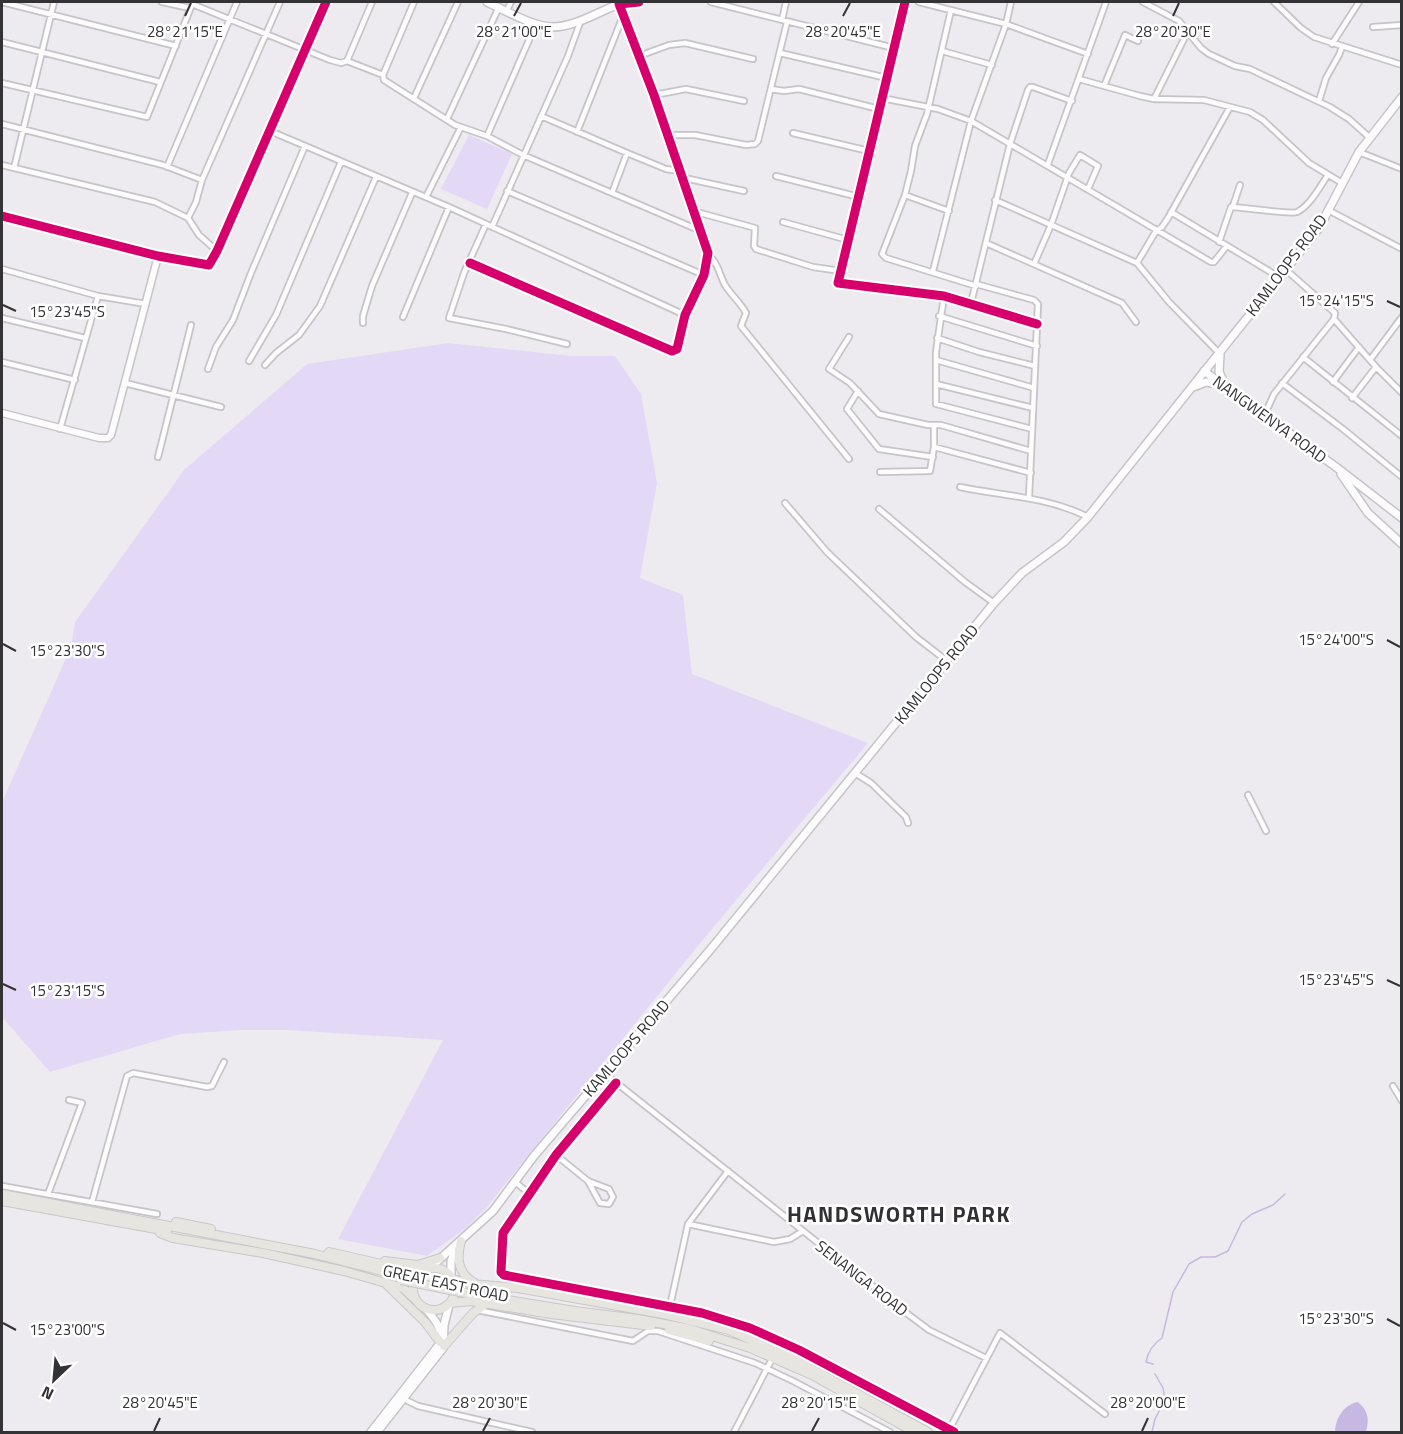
<svg xmlns="http://www.w3.org/2000/svg" width="1403" height="1434" viewBox="0 0 1403 1434" font-family="'Titillium Web',sans-serif">
<style>
.green{fill:#e3d9f6}
.water{fill:#c7b8e3}
.lines{fill:none;stroke-linecap:round;stroke-linejoin:round}
.stream{stroke:#c7b8e3;stroke-width:1.5}
.minor-casing{stroke:#c6c4c8;stroke-width:8}
.tertiary-casing{stroke:#c6c4c8;stroke-width:9}
.secondary-casing{stroke:#c6c4c8;stroke-width:10}
.primary-casing{stroke:#c8c7c9;stroke-width:10}
.minor{stroke:#fcfcfd;stroke-width:4.5}
.tertiary{stroke:#fcfcfd;stroke-width:6}
.secondary{stroke:#fcfcfd;stroke-width:7}
.primary{stroke:#e6e5df;stroke-width:8}
.primary-bridge-casing{stroke:#c8c7c9;stroke-width:10;stroke-linecap:butt}
.primary-bridge{stroke:#e6e5df;stroke-width:8}
.cycleway-casing{stroke:#fff;stroke-width:13}
.cycleway{stroke:#d6006c;stroke-width:9}
.ticks{fill:none;stroke:#333235;stroke-width:2}
.labels{text-anchor:middle;dominant-baseline:central;stroke-width:5;stroke-linejoin:round;paint-order:stroke}
.street-label{font-size:16px;fill:#333235;stroke:#fff}
.district-label{font-size:22px;font-weight:bold;letter-spacing:1.5px;fill:#313034;stroke:#fff}
.ticks-label{font-size:15px;text-anchor:middle;fill:#333235;stroke:#fff;stroke-width:5;stroke-linejoin:round;paint-order:stroke}
</style>
<rect width="100%" height="100%" fill="#edebf0"/>
<path class="green" d="M469,135L512,154L487,209L441,189Z
M448,343L571,356H615L641,394L657,483L640,578L683,595L692,674L868,743L701,942L485,1209L466,1228L427,1256L338,1239L443,1040L287,1030H242L180,1034L50,1072L2,1017V802L71,647L75,622L184,470L307,364Z"/>
<path class="water" d="M1358,1402C1369,1412 1369,1419 1366,1432H1335C1335,1419 1344,1404 1358,1402Z"/>
<g class="lines">
<path class="stream" d="M1153,1364L1146,1362C1148,1351 1153,1344 1162,1338L1173,1292L1189,1264L1201,1257H1215L1228,1251L1242,1222L1252,1214L1273,1205L1285,1194
M1152,1432L1155,1419L1165,1400L1163,1388L1155,1374"/>
<g class="minor-casing">
<path id="minor" d="M2,2L176,46
M162,2L190,8
M711,2L894,48
M905,2L838,283L944,296L1037,324
M919,2L1006,24L1088,54
M1143,2L1179,21L1201,48L1209,54L1235,66L1250,69L1330,107L1349,119L1370,138
M1274,2L1301,28L1314,37L1402,65
M192,4L330,60L341,63L347,61L383,75L384,80L455,125L487,136L523,155L701,231
M507,10L511,2
M951,10L927,114L915,146L911,171L905,195L882,254L886,258L976,286
M782,20L786,2
M1373,27L1402,25
M2,42L160,82
M1332,44L1359,2
M942,51L992,65
M780,53L887,78
M639,56L669,45L685,43L753,59
M347,61L372,2
M383,75L414,2
M1079,79L1140,96L1154,99L1204,100L1250,112L1263,120L1309,163L1342,183
M2,83L147,117L193,2
M1104,86L1125,35L1138,41
M771,89L784,91L799,89L879,109
M654,95L686,89L744,101
M414,98L458,2
M882,98L938,109L971,121L1211,262H1214L1226,247
M1154,99L1188,31
M1319,101L1326,78L1339,55L1342,47
M541,116L627,153L666,169L679,171
M447,119L499,7
M2,124L163,165L202,180
M270,131L449,207L685,315
M577,132L623,16
M793,133L869,151
M667,135H695L746,145L755,144L758,141L787,22
M487,136L536,24
M1359,152L1402,169
M1048,164L1106,2
M2,165L155,202L188,218L199,235L217,251
M167,167L237,2
M14,168L54,2
M776,176L859,197
M680,177L744,191
M507,191L704,275
M612,193L627,153
M905,195L949,211
M426,197L461,127
M995,200L1137,263
M1233,206L1240,185
M1328,210L1402,249
M693,211L755,228L754,246L756,249L813,267L841,271
M1171,212L1279,277
M188,218L196,202L202,180L280,2
M783,222L848,240
M486,224L464,273L449,318L506,329L567,344
M492,227L568,56L581,20
M1219,242L1231,207C1242,207 1290,215 1297,212C1310,206 1320,186 1328,175
M986,243L1122,303L1136,322
M708,255C718,262 719,274 725,285C731,295 741,303 746,313L741,326L849,459
M158,256L206,265L211,262L287,94L326,2
M470,263L672,351L677,349L685,315L704,275L708,253L654,95L619,4L639,2
M1034,264L1051,225L1069,173L1080,155L1098,166L1088,189
M2,269L98,296L146,304
M1285,269L1335,313L1334,319L1377,368L1402,393
M933,271L971,121L1006,24L1011,2
M976,284L1034,300L1038,304L1029,497
M944,296L936,352V404L1032,429
M971,303L1010,144L1028,90L1030,87H1033L1072,101
M939,316L1037,346
M403,317L449,207
M2,318L85,338
M363,323V316L372,286L412,193
M849,337L829,369L850,383L879,414L928,425H941L1031,451
M937,338L979,352L1035,366
M1219,353L1169,302L1137,263L1156,231L1162,227L1168,218L1230,107
M1303,357L1402,436
M936,360L1034,388
M1370,360L1402,317
M249,361L276,315L341,162
M2,362L75,380
M265,365L276,353L299,335L320,306L376,177
M208,369L216,347L233,320L251,273L305,146
M1333,382L1359,347
M125,383L221,407
M1282,383L1343,429L1402,477
M936,384L1033,408
M858,391L847,409L879,449L933,457
M1352,398L1376,367
M1265,414L1274,394L1334,319
M934,425V447
M60,429L98,296
M158,457L191,325
M880,472L930,471L934,447L1031,473
M960,487C1004,496 1048,497 1088,517
M785,503L827,552L916,637L947,661
M879,509L965,582L994,603
M855,773L871,783L906,817L908,823
M1248,795L1266,831
M604,1073L909,1315L929,1330L986,1358
M616,1083L556,1155L503,1233L501,1272L504,1275L702,1313L750,1328L799,1350L954,1432
M1393,1086L1402,1101
M556,1155L588,1181L600,1203L609,1204L613,1197L609,1189L588,1181
M515,1182L530,1194
M2,1186L157,1214
M48,1194L82,1103L69,1100
M92,1202L127,1076L133,1073L207,1087L212,1086L224,1062
M688,1224L774,1242L790,1239L803,1231
M670,1306L688,1224L728,1171
M477,1310L633,1341L648,1331H658L755,1363L793,1381L890,1432
M402,1398L418,1406L532,1432
M949,1430L1000,1333L1105,1414
M734,1432L773,1357"/>
</g>
<g class="tertiary-casing">
<path id="tertiary" d="M2,216L158,256L111,435L108,438H99L2,413"/>
</g>
<g class="secondary-casing">
<path id="secondary" d="M487,2C505,10 533,27 552,27C575,27 598,12 619,4L618,2
M1220,354L1219,372L1224,383
M1204,371L1336,467L1402,518
M1193,387L1206,382L1220,384
M1341,474L1368,513L1402,544
M430,1268L493,1211L534,1156L710,950L994,603L1022,573L1064,542L1088,517L1319,228L1359,152L1402,97
M451,1276V1261L458,1244
M371,1432L439,1345C444,1330 436,1321 427,1310
M377,1432L443,1348L444,1325L449,1305"/>
</g>
<g class="primary-casing">
<path id="primary" d="M2,1194L315,1254L402,1276
M2,1201L167,1231
M176,1222L211,1229
M160,1233L173,1238L263,1253L344,1271L403,1288L415,1299
M461,1241C456,1259 458,1274 475,1283
M329,1252L421,1273
M385,1261L418,1265L440,1258
M413 1289a21 21 0 1 1 42 0a21 21 0 1 1-42 0Z
M453,1279L472,1284L518,1288L668,1315L729,1330L792,1358L928,1432
M386,1284L425,1322L440,1342
M465,1293L575,1311L638,1319L690,1329L750,1348L812,1375L914,1432
M451,1303L471,1301L551,1314L651,1326
M669,1330L709,1341
M444,1346L473,1313L487,1303"/>
</g>
<use href="#minor" class="minor"/>
<use href="#tertiary" class="tertiary"/>
<use href="#secondary" class="secondary"/>
<use href="#primary" class="primary"/>
<g class="primary-bridge-casing">
<path id="primary-bridge" d="M401,1280L465,1293"/>
</g>
<use href="#primary-bridge" class="primary-bridge"/>
<g class="cycleway-casing">
<path id="cycleway" d="M905,2L838,283L944,296L1037,324
M2,216L158,256L209,265L217,251L326,2
M470,263L672,351L677,349L685,315L704,275L708,253L654,95L619,4L639,2
M616,1083L556,1155L503,1233L501,1272L504,1275L702,1313L750,1328L799,1350L954,1432"/>
</g>
<use href="#cycleway" class="cycleway"/>
</g>
<path class="ticks" d="M185,16L191,3M514,16L521,3M843,16L850,3M1173,16L1179,3M1387,301L1400,307M3,305L16,311M1387,640L1400,647M3,644L16,651M1387,980L1400,986M3,984L16,990M1387,1319L1400,1326M3,1323L16,1330M154,1431L160,1418M483,1431L490,1418M812,1431L819,1418M1142,1431L1148,1418"/>
<g class="labels">
<g class="street-label">
<text transform="translate(1286 265) rotate(-53)">KAMLOOPS ROAD</text>
<text transform="translate(1270 419) rotate(36)">NANGWENYA ROAD</text>
<text transform="translate(936 674) rotate(-51)">KAMLOOPS ROAD</text>
<text transform="translate(626 1048) rotate(-49)">KAMLOOPS ROAD</text>
<text transform="translate(862 1278) rotate(38)">SENANGA ROAD</text>
<text transform="translate(446 1283) rotate(12)">GREAT EAST ROAD</text>
</g>
<g class="district-label">
<text x="899" y="1214">HANDSWORTH PARK</text>
</g>
</g>
<g class="ticks-label">
<text x="185" y="37">28°21'15"E</text>
<text x="514" y="37">28°21'00"E</text>
<text x="843" y="37">28°20'45"E</text>
<text x="1173" y="37">28°20'30"E</text>
<text x="1336" y="306">15°24'15"S</text>
<text x="67" y="317">15°23'45"S</text>
<text x="1336" y="645">15°24'00"S</text>
<text x="67" y="656">15°23'30"S</text>
<text x="1336" y="985">15°23'45"S</text>
<text x="67" y="996">15°23'15"S</text>
<text x="1336" y="1324">15°23'30"S</text>
<text x="67" y="1335">15°23'00"S</text>
<text x="160" y="1408">28°20'45"E</text>
<text x="490" y="1408">28°20'30"E</text>
<text x="819" y="1408">28°20'15"E</text>
<text x="1148" y="1408">28°20'00"E</text>
</g>
<rect width="1403" height="1434" fill="none" stroke="#333235" stroke-width="6"/>
<g transform="translate(54 1380) rotate(206)" stroke="#ffffff" stroke-width="4.5" paint-order="stroke">
<path d="M0-4.5L10 22L0 15L-10 22Z" fill="#333235"/>
<text y="-9" font-size="16" font-weight="bold" text-anchor="middle" fill="#333235">N</text>
</g>
</svg>
